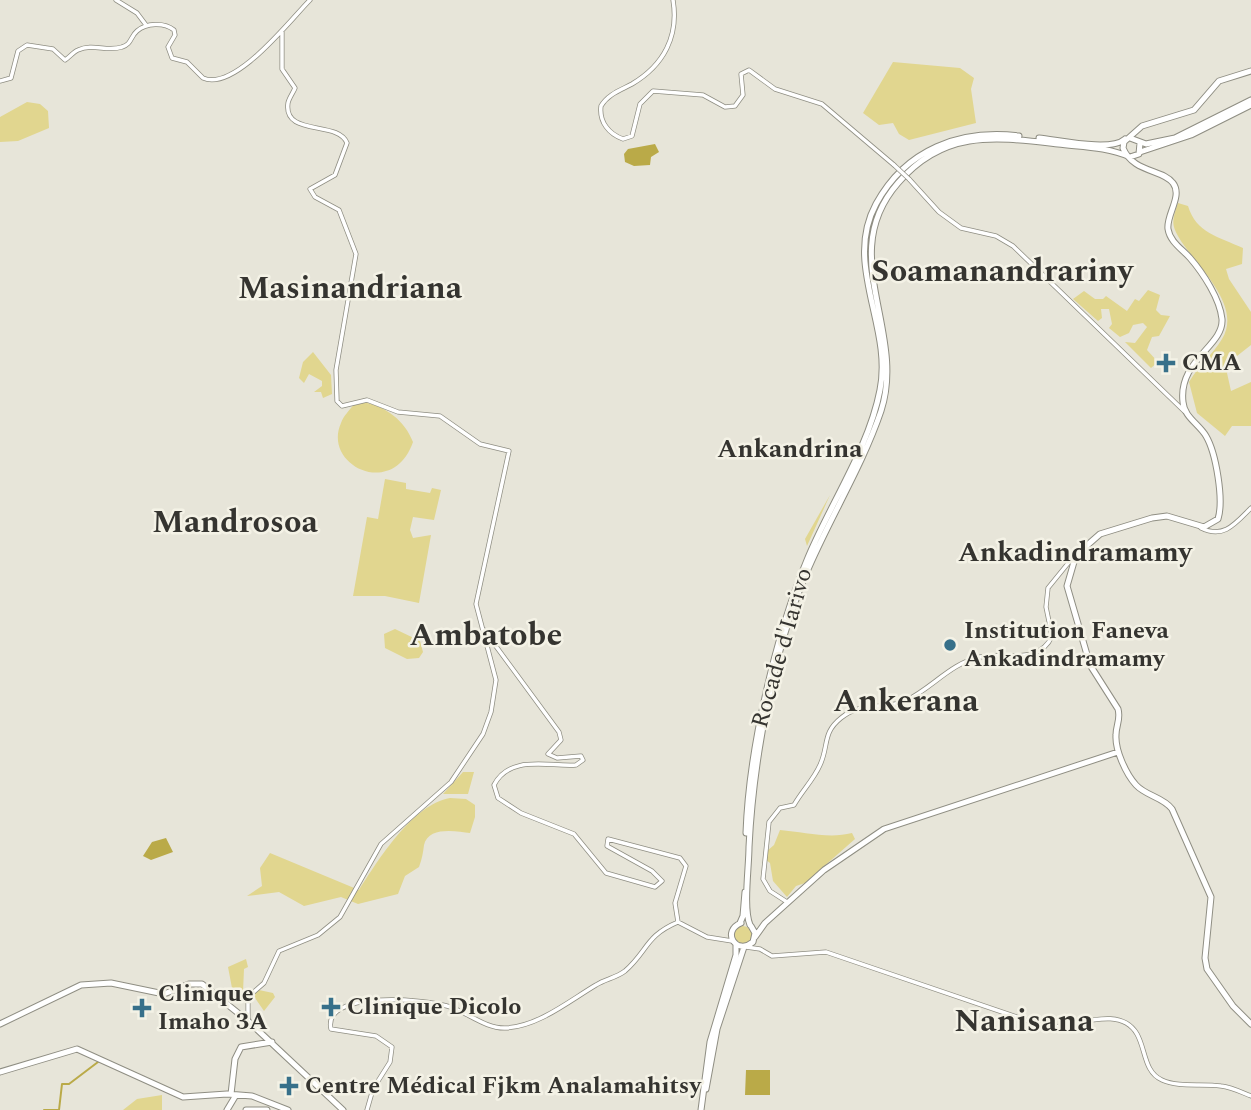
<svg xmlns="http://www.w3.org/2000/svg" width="1251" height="1110" viewBox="0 0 1251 1110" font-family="Spectral,serif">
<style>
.green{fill:#e1d68f}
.water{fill:#baaa48}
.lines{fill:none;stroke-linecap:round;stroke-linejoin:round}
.stream{stroke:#baaa48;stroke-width:2}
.minor-casing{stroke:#8f8e83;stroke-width:5}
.major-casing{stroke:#8f8e83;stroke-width:7}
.minor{stroke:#fff;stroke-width:3.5}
.major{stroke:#fff;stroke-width:5}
.minor-bridge-casing{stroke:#8f8e83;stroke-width:5;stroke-linecap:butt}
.minor-bridge{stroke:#fff;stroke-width:3.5}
.poi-dot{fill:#37708a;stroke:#f4f2e6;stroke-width:2.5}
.labels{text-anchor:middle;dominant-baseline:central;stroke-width:5;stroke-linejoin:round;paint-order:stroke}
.poi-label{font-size:24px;font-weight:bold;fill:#353430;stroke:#f4f2e6;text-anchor:start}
.street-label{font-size:24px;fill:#353430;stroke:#f4f2e6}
.neighbourhood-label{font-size:26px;font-weight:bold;fill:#353430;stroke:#f4f2e6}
.quarter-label{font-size:28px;font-weight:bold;fill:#353430;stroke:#f4f2e6}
.district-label{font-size:32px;font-weight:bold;fill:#353430;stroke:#f4f2e6}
</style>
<rect width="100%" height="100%" fill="#e7e5d9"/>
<path class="green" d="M893,62L960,68L974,78L971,89L976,123L909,140L899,134L893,123L879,125L863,113Z
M27,102L40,104L48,111L49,128L18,141L0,142V117Z
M1178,203L1188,206C1196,233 1219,237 1243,248L1242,264L1226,269L1229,279L1251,312V345L1237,356L1227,373L1231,391L1251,382V426H1232L1225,436L1197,413L1189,382C1199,365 1213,354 1222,339C1245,302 1187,259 1175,230C1171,221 1175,212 1178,203Z
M1148,290L1160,295L1156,310L1161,315L1170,316L1159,336L1152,337L1147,350L1158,362L1151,368L1125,342L1135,343L1147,327L1143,323L1133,325L1129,333L1120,337L1109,328L1112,324L1109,309H1101L1102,318L1098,321L1073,299L1084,291L1095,299H1103L1106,296L1127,311L1135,299L1139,301Z
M313,352L331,375L332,394L323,398L321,392H314L322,386V381L309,374L304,383L299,378L303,362Z
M363,402C386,406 405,421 413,442C393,500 322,465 341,423C343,416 350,410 354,404Z
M385,479L406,483V489L430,493L432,488L441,490L434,520L413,517L410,530L413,538L431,535L419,603L385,596H353L367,517L378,519Z
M830,495L807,546L805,539Z
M395,629L420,641L423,652L419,658L407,659L385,648L384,634Z
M463,772H474L468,794H443Z
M450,798L466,799L475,805V817L470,833C456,831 428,826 424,845C423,853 422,859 419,867L405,876L398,894L358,904L341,897L304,906L279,892L247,896L262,886L260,868L270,853L359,890C378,860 413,804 450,798Z
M780,830C804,832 829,839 852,833L855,839L805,883L796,886L787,897L773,881L770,863L766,860L767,851L774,845Z
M734 935a9 9 0 1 1 18 0a9 9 0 1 1-18 0Z
M246,959L248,967L244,969L243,992L232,988L228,967Z
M259,990L273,993L275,997L264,1011L253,995Z
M162,1095V1110H123L137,1099Z"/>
<path class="water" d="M655,144L659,152L651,157L650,165L634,166L625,162L624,154L628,149Z
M166,838L173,852L151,860L143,856L152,842Z
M746,1070H770V1095H745Z"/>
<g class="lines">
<path class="stream" d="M44,1110H59L62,1084H69L98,1062"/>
<g class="minor-casing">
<path id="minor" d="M116,0L137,13L146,25
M673,0C679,36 664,65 632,84C621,90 608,94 601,106C599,122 609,134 623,139L632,136L640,104L653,91L703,95L725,107L735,106L743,95L741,74L749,70L775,89L822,104L894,165
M0,81L11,78L18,51L27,45L53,49L65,60C70,57 73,52 78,50C93,43 107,52 122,47C132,44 130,37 137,31C146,23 164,22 174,30L175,35L168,47L172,58L187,62L203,78C235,92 290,20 310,0
M909,179L939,212L961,228L996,236L1013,246L1184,411
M1201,528C1224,539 1235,524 1251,508
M484,630L559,732L561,740L548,754L557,758L581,756L583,760L576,765C549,767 510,754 494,785L498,798L521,813L574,834L606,873L655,887L662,881L652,871L607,846L608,839L680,858L686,866L675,903L678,922L707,937L732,941
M787,902L770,891L763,879L769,822L780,808L794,805C802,791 814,779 820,765C829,746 822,733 841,718C863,700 886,711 907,700C932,688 951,663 980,657C1003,652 1040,665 1052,636L1046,607L1048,588L1074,556
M746,947L760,949L772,956L826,952L1046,1027C1072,1029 1119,1003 1137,1034C1146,1050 1144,1072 1162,1080C1179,1088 1202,1083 1221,1086C1231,1087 1241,1092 1251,1096
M248,1021V997L264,983L279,951L318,935L340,917L381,844L451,782L483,734L491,712L496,680L476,604L509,451L480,444L440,416L398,412L367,400L342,406L337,401L336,370L356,254L339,210L315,197L310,189L335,175L347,143C338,120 283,137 288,103C289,98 293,93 295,88L282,69V32
M367,1110L373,1089L390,1062L392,1047L376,1036L331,1029C322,990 425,999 447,1006C466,1011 485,1029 506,1028C539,1026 569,1001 596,985C605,979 616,978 625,971C648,951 645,936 678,922"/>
</g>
<g class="major-casing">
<path id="major" d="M1251,71L1219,81L1194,110L1142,126L1124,142L1123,148C1133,173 1163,169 1173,183C1183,196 1166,215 1168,229C1170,242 1182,249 1190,258C1203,273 1220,299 1222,319C1224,346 1178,360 1183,402C1184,417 1199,424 1206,436C1216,453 1224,500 1218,519L1204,527L1167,516L1152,518L1100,534L1076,555L1067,586L1090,665L1118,709C1121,719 1116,725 1116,735C1115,750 1126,774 1136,785C1146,796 1163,797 1172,809L1211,897L1205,958L1207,969L1233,1006L1251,1024
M1039,138C1059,140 1111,152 1125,139
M1130,138L1146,144L1175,138L1251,100
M1140,152L1191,135L1251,105
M746,833C749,750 775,637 807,560C829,506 869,448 880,390C893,327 843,265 876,204C906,149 960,129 1019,136
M740,923L743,916L745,892
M741,923C721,931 736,956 753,942L755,933L751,926
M750,925C743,908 749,867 749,847C753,763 773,651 806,574C829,519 862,467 881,411C907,331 835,255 898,183C944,129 996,137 1058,144C1083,147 1107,147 1130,157L1139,154L1140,143
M755,937L765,923L824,870L884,829L1118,752
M0,1024L81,985L111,983L164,994L189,984H202L248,1021L343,1110
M0,1072L77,1049L183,1097L227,1094L252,1096L288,1110
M706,1089L717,1029L744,947
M231,1094L235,1059L241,1047L272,1042
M227,1110L236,1095
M246,1110H267
M701,1110L710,1042L736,955V945"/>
</g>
<use href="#minor" class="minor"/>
<use href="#major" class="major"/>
<g class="minor-bridge-casing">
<path id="minor-bridge" d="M894,165L909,179"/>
</g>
<use href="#minor-bridge" class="minor-bridge"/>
</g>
<g class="poi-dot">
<path d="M1162.5 352.5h7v7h7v7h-7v7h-7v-7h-7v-7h7z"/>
<circle cx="950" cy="645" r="7"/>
<path d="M327.5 996.5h7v7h7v7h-7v7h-7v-7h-7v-7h7z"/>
<path d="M138.5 997.5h7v7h7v7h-7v7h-7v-7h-7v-7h7z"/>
<path d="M285.5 1075.5h7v7h7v7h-7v7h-7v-7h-7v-7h7z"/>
</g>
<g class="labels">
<g class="poi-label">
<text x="1182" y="363">CMA</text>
<text x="964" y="631">Institution Faneva<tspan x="964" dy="28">Ankadindramamy</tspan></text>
<text x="158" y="994">Clinique<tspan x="158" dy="28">Imaho 3A</tspan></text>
<text x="347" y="1007">Clinique Dicolo</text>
<text x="305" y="1086">Centre Médical Fjkm Analamahitsy</text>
</g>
<g class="street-label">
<text transform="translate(782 648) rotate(-74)">Rocade d'Iarivo</text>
</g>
<g class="neighbourhood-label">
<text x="790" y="449">Ankandrina</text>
</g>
<g class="quarter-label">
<text x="1075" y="552">Ankadindramamy</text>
</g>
<g class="district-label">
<text x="1002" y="271">Soamanandrariny</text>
<text x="350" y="288">Masinandriana</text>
<text x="235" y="522">Mandrosoa</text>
<text x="486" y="635">Ambatobe</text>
<text x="906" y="701">Ankerana</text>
<text x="1024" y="1021">Nanisana</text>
</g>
</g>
</svg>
